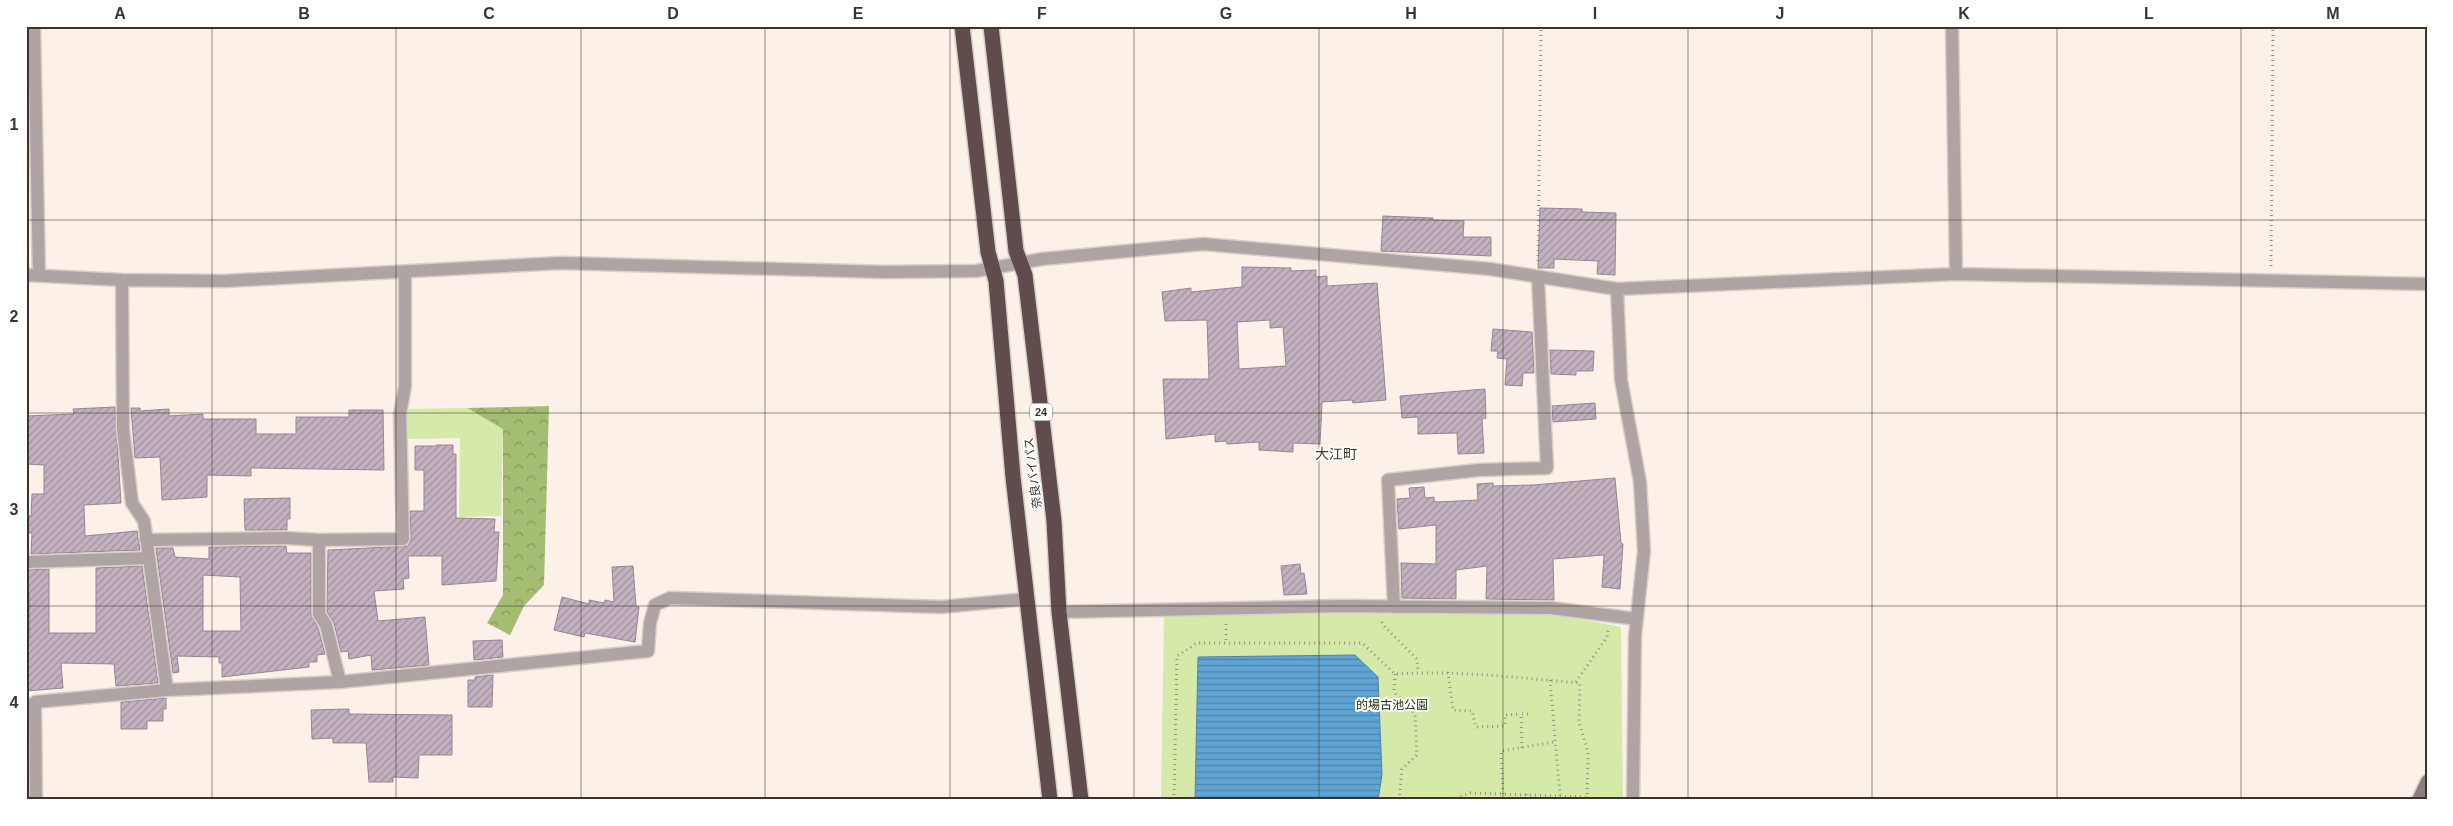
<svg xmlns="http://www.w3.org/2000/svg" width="2453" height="826" viewBox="0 0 2453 826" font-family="Helvetica,'Noto Sans JP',sans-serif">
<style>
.forest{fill:url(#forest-crowns)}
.park{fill:#d5eaa9}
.water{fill:url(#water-rules);stroke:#5482a2}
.building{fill:url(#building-hatch);stroke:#968594;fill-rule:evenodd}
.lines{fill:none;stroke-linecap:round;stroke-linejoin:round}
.street-casing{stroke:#d9cfc7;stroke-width:15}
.secondary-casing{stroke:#d9cfc7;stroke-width:15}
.highway-casing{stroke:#d9cfc7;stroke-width:18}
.path{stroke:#988f87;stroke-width:3;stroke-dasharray:1 4;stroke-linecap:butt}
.street{stroke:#afa4a4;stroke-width:12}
.secondary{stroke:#8d7d7e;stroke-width:12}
.highway{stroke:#604b4d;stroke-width:15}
.grid{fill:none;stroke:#3b342e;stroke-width:1;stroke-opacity:0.55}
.labels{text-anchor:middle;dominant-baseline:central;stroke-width:4;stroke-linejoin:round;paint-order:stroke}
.shield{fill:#fff;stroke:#76716d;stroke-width:1}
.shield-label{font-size:11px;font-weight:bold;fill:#3b342e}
.street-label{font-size:12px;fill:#3b342e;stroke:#fff}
.park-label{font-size:12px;fill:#252e0e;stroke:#fff}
.neighbourhood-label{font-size:14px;fill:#443629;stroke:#fff}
.neatline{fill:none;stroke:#3b342e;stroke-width:2}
.grid-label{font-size:16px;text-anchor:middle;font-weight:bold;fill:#3b342e}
</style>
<defs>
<pattern id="forest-crowns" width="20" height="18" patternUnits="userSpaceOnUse" patternTransform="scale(1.25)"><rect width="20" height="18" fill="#a5bc73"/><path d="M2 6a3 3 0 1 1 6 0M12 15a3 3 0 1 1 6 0" fill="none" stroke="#889a5f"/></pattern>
<pattern id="water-rules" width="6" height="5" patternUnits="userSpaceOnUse" patternTransform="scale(1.25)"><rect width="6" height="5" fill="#5fa4d4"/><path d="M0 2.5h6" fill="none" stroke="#5086ac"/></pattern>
<pattern id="building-hatch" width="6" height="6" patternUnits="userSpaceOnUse" patternTransform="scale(1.25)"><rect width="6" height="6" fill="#c3b1c0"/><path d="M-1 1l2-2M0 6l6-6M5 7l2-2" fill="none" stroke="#a0919c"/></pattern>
</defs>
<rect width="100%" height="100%" fill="#fcf1e8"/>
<path class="forest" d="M549,406L544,585L524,606L510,635L487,623L503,595V430L467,408Z"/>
<path class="park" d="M467,408L503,429L501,516L459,517L460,438L404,439V409Z
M1382,611L1554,614L1621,627L1623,800H1161L1164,617Z"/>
<path class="water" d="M1355,655L1378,677L1382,775L1378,800H1195L1198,657Z"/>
<path class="building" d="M1540,208L1582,209V212L1616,213L1615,275L1597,274L1598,261L1554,259V268H1538Z
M1383,216L1433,218V220L1464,221L1463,237H1491V256L1381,251Z
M1242,267L1291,268V271L1316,270V277L1327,276V286L1377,283L1386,400L1353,403L1352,400L1322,402L1320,444L1293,443V452L1259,450V442L1227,444L1226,441L1215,442V434L1166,439L1163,379H1209L1207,320L1165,321L1162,292L1191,288V292L1242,287ZM1270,320V328L1283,327L1286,366L1239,369L1237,322Z
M1493,329L1532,332L1534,373H1523L1522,386L1505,385L1507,359L1497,358L1498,351H1491Z
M1550,350L1594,351L1593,371H1576V375L1551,374Z
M1485,389L1486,418L1482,419L1484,453L1458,454L1457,433L1418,434V417L1402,418L1400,396Z
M1595,403L1596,419L1553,422L1552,406Z
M115,407L121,503L84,505L85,536L137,531L140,550L31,554L32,533H26V516H31L32,494H44V465L26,464V416L74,414L73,409Z
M131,408H140V411L169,409V416L203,414V419H256V434H296V417H349V410H383L384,470L251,468V476L207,475V497L162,500L160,457L135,458Z
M436,445H453V454H456V518L495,519L494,532H499L496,581L442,585V556H408L409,578L403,579L404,589L374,591L378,621L425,617L429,665L372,670L371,655L349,659L348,651L341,652L334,623L327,612L328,550L408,546L411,539L410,511H424V470H415V446H436Z
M1615,478L1621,543L1623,544L1620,589L1602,587L1604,555L1553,559L1554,600L1486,599L1487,566L1456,570V599L1402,598L1401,563L1436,564V525L1399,529L1397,499L1410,498L1409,488L1424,487L1425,498L1434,497V501L1437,502L1478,500L1477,484L1493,483V486L1533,485Z
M290,498V519H287V530H245L244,499Z
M286,546L287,553H311V614L318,628L325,654L317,655V662H309V667L222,677V663H219V657L177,656L179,672L173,673L156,548H173L175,557L209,559V547ZM203,575L240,577L241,631H203Z
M1300,564L1301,574L1304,573L1307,594L1284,595L1281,566Z
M142,566L158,683L116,686L114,664L61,663L63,688L26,691V638H29V592H26V570L49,569V633H96V568Z
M633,566L636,606L639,607L635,642L585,633L584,637L554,630L562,597L589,604V600L604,603L605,600L614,602L612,567Z
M502,640L503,657L474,660L473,641Z
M493,675L492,707H468V680H475V677Z
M166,698V709H163V721H147V729H121V702Z
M349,709V714L452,715V755H419L418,778L393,777V782H369L366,743H333V738L312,739L311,710Z"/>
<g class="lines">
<g class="street-casing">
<path id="street" d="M34,26L39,275
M1952,26L1956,274
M26,275L122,280L224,281L561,263L884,272L976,271L1042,259L1203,244L1490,269L1617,289L1956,274L2427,284
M122,280L123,429L132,503L144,521L167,690
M1617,289L1621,380L1640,482L1644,551L1635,636L1633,800
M146,540L286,538L319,540L403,539L400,414L405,386V272
M319,540V614L326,625L340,682
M26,562L148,558
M1394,607L1388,480L1479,470L1547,468L1538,277
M1059,612L1341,606L1551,608L1637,619
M36,800L35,702L167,690L340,682L648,651L650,623L655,605L670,598L941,607L1027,599"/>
</g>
<g class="secondary-casing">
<path id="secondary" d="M2418,800L2427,781"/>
</g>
<g class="highway-casing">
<path id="highway" d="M962,26L988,252L996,281L1013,477L1050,800
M991,26L1016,251L1025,275L1054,521L1059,612L1081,800"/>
</g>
<path class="path" d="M1538,261L1541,26
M2271,266L2273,26
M1382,622L1383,625L1417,659L1418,672
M1226,624V643
M1448,672L1453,710L1472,711L1476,727L1505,726V715L1521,714
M1395,674L1394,692L1415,714L1417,755L1402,769L1399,800
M1550,680L1560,796
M1576,682L1607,637L1608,630
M1522,748L1521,714H1529
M1503,794L1501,751L1554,742
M1526,794V800
M1174,800L1177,656L1197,643H1362L1395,674C1458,670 1518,678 1580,683L1579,722L1588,752L1587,797L1470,793L1450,800"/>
<use href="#street" class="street"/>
<use href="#secondary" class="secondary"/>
<use href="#highway" class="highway"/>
</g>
<path class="grid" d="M212,26V800M396,26V800M581,26V800M765,26V800M950,26V800M1134,26V800M1319,26V800M1503,26V800M1688,26V800M1872,26V800M2057,26V800M2241,26V800M26,220H2427M26,413H2427M26,606H2427"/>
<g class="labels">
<rect class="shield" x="1030" y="403.5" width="22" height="17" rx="4"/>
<g class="shield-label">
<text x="1041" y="412">24</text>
</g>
<g class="street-label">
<text transform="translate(1033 473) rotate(-97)">奈良バイパス</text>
</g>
<g class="park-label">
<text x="1392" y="705">的場古池公園</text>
</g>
<g class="neighbourhood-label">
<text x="1336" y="454">大江町</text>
</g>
</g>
<rect width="2453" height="826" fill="none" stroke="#ffffff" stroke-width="55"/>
<rect x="28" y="28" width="2398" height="770" class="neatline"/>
<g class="grid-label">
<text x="120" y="19">A</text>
<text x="304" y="19">B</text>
<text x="489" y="19">C</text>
<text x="673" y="19">D</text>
<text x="858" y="19">E</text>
<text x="1042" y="19">F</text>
<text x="1226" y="19">G</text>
<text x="1411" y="19">H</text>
<text x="1595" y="19">I</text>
<text x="1780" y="19">J</text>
<text x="1964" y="19">K</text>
<text x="2149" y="19">L</text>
<text x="2333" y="19">M</text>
<text x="14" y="130">1</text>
<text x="14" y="322">2</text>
<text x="14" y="515">3</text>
<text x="14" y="708">4</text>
</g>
</svg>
